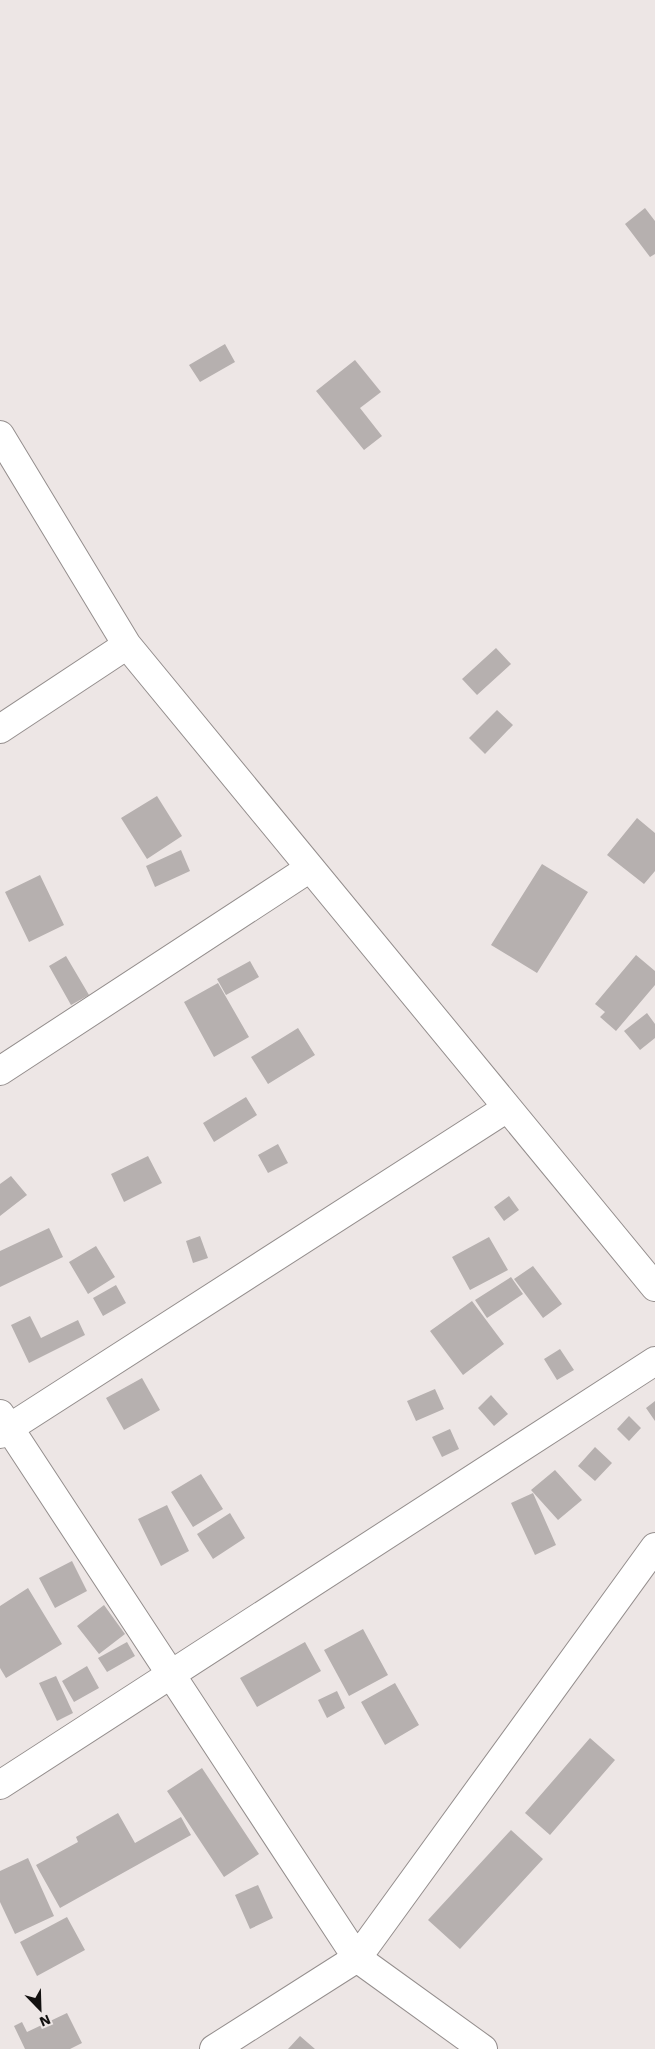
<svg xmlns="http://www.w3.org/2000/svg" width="655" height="2049" viewBox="0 0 655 2049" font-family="'Work Sans',sans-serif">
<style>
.building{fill:#b6b0af}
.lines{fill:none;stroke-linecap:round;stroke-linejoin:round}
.minor-casing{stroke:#948e8d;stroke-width:30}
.minor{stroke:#fff;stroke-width:28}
</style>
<rect width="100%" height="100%" fill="#ede6e5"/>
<path class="building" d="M645,208L655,221V254L650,257L625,224Z
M225,344L235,362L200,382L189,365Z
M355,360L381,392L360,408L382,436L364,450L316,391Z
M496,648L511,664L477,695L462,679Z
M497,710L513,725L485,754L469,738Z
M157,796L182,836L147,859L121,818Z
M637,818L655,833V871L644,884L607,855Z
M181,850L190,871L155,887L146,866Z
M542,864L588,892L537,973L491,945Z
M40,875L64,925L29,942L5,892Z
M636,955L655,971V985L616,1031L600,1017L605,1012L595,1004Z
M66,956L89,995L71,1005L49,966Z
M250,961L259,977L226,995L217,979Z
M218,983L249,1037L214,1057L184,1002Z
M647,1013L655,1024V1038L640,1050L624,1031Z
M298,1028L315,1055L268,1084L251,1057Z
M246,1097L257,1115L214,1142L203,1123Z
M278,1144L288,1163L268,1173L258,1155Z
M148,1156L162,1183L124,1202L111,1174Z
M11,1176L27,1195L0,1216V1184Z
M509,1196L519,1210L504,1221L494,1207Z
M49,1228L63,1257L0,1287V1251Z
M200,1236L208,1258L193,1263L186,1241Z
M489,1237L508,1270L470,1290L452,1257Z
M96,1246L115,1277L88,1294L69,1262Z
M533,1266L562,1304L543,1318L514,1279Z
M511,1277L523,1294L487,1318L475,1300Z
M116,1285L126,1303L103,1316L93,1298Z
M472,1301L504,1344L463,1375L430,1331Z
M30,1316L41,1338L78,1320L85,1335L29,1363L11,1325Z
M560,1349L574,1370L557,1380L544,1359Z
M142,1378L160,1410L124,1430L106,1398Z
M435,1389L444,1409L416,1421L407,1401Z
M491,1395L508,1414L494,1426L478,1408Z
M655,1401V1421L646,1408Z
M629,1416L641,1428L629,1441L617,1429Z
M450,1429L459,1449L442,1457L432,1437Z
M595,1447L612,1463L595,1481L578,1466Z
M555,1470L582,1500L558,1520L531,1490Z
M201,1474L223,1509L193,1527L171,1492Z
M533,1493L556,1545L535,1555L511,1503Z
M167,1505L189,1551L161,1566L138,1519Z
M230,1513L245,1538L213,1559L197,1534Z
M72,1561L87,1591L55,1608L39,1578Z
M28,1588L62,1644L6,1678L0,1668V1606Z
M104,1605L125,1634L99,1654L77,1626Z
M363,1629L388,1675L349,1696L324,1650Z
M127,1642L135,1656L107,1672L98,1658Z
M305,1642L321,1671L257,1707L240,1678Z
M87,1666L99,1688L74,1702L62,1681Z
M56,1676L73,1713L57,1721L39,1683Z
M395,1683L419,1725L385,1745L361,1702Z
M337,1691L345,1708L327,1718L318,1700Z
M590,1738L615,1760L550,1835L525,1813Z
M202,1768L259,1854L224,1877L167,1791Z
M118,1813L135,1843L181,1817L191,1835L60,1908L36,1865L78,1842L76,1837Z
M511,1830L543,1859L460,1949L428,1920Z
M28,1858L54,1916L15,1934L0,1902V1871Z
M258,1885L273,1918L250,1929L235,1895Z
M67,1917L85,1950L37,1976L20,1942Z
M67,2013L82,2043L70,2049H25L14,2026L22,2022L27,2032Z
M300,2036L315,2049H288Z"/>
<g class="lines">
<g class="minor-casing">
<path id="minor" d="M0,435L127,645L655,1287
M0,729L127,645
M0,1071L310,868
M0,1414L357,1958L483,2049
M0,1434L507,1108
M0,1785L655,1361
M214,2049L357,1958L655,1547"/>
</g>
<use href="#minor" class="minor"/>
</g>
<g transform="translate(40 2009) rotate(157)" stroke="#ede6e5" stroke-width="4" paint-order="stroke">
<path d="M0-4L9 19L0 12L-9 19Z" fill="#131110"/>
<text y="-8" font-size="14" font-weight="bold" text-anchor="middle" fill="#131110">N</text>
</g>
</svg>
